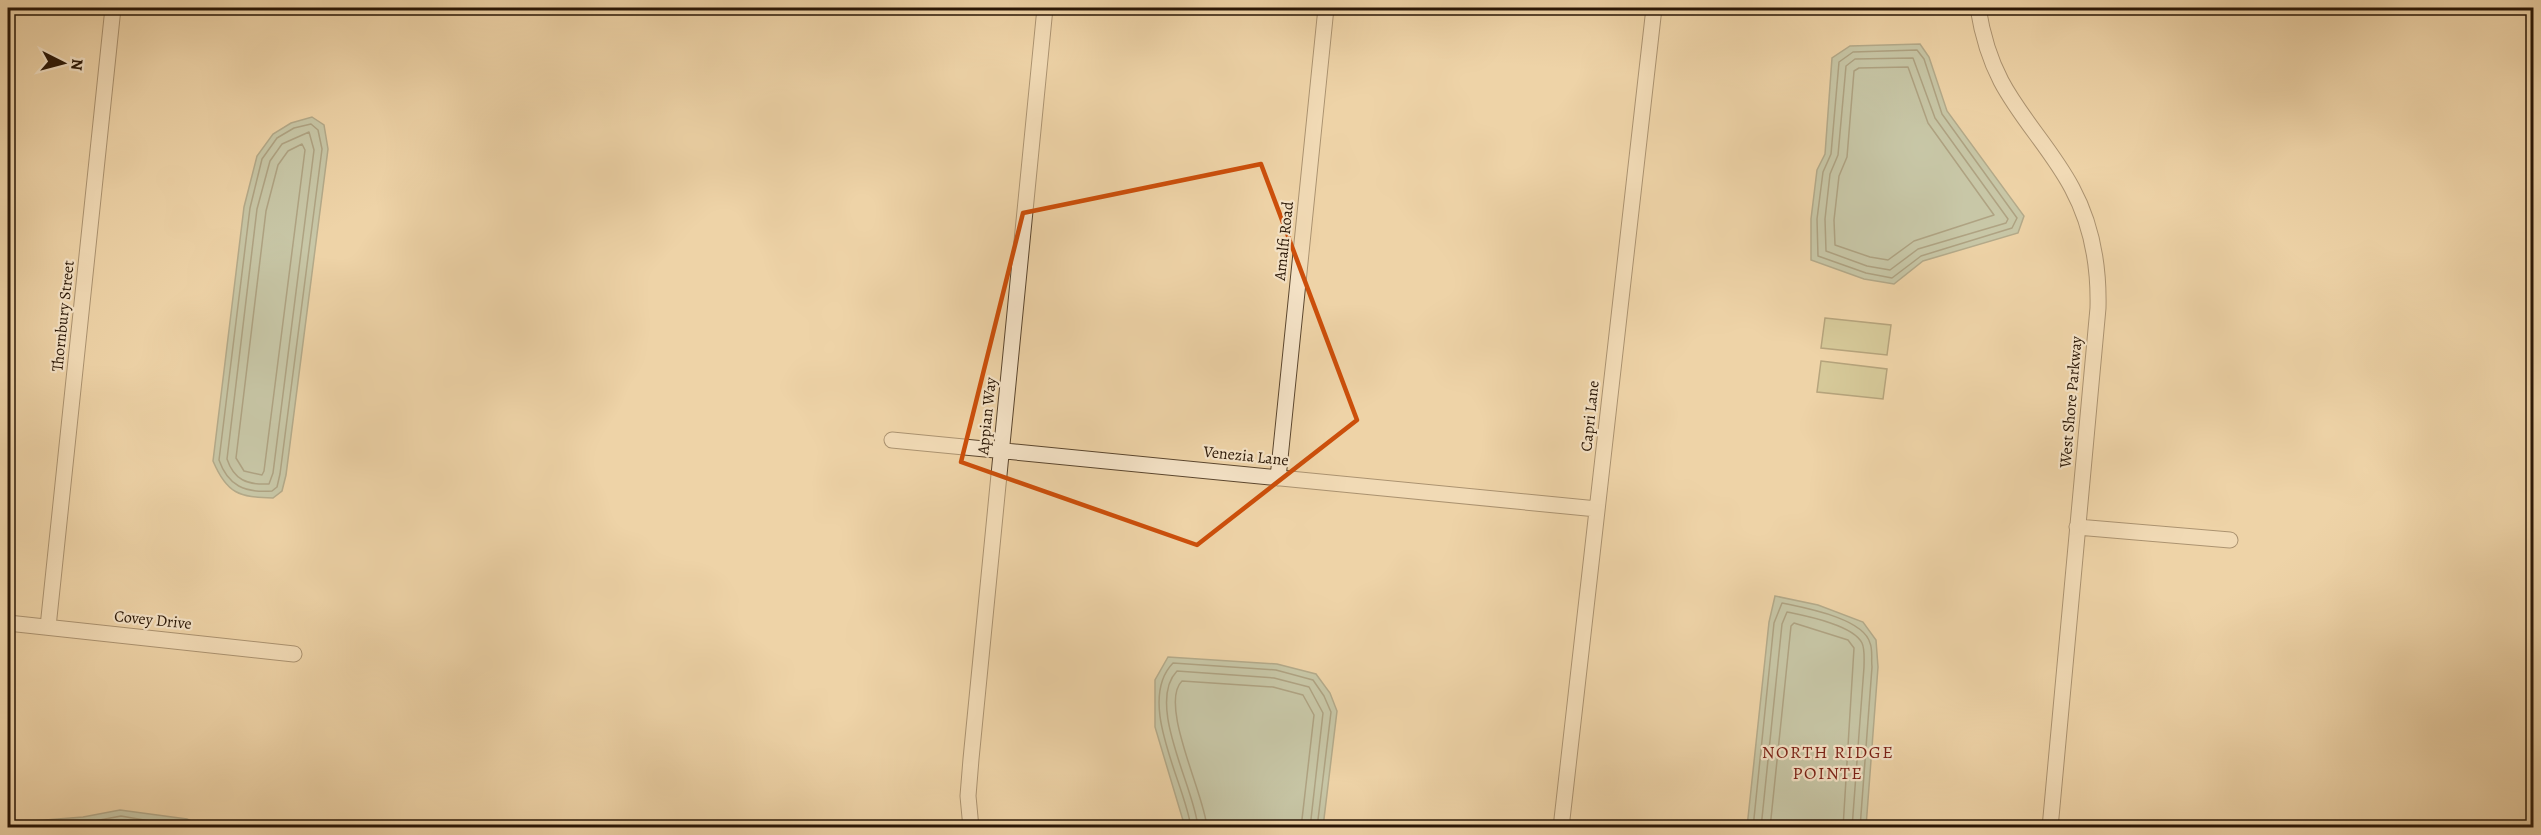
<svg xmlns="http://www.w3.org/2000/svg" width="2541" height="835" viewBox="0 0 2541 835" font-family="Alegreya,serif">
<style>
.green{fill:#b8bc88;stroke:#716a47;stroke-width:1.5}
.water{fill:#99b8a6;stroke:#6d7866;stroke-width:1.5}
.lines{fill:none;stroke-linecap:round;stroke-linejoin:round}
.shore{stroke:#626856;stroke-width:1.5}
.minor-casing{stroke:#5b462e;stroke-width:17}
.minor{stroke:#f4e2c6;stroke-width:15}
.marked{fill:none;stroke:#cc4f0b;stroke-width:4.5;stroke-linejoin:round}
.labels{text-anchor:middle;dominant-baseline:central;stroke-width:4.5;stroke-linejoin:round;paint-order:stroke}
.street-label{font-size:16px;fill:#2a1706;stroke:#f4e2c6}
.neighbourhood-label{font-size:18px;letter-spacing:1.5px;fill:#7a1f14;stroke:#f4e2c6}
</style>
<rect width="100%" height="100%" fill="#eed3a7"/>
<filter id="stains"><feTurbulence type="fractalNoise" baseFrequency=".00333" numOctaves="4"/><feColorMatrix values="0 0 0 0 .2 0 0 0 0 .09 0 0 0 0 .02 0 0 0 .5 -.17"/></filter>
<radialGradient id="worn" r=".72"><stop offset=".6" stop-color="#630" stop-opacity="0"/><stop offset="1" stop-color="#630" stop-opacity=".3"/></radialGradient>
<path class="green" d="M1825,318L1891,325L1887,355L1821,348Z
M1821,361L1887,369L1883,399L1817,392Z"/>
<path class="water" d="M1920,44L1929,57L1947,111L2024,216L2018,233L1923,261L1894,284L1864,279L1811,260V219L1817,170L1825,154L1832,58L1850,46Z
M312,117L324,125L328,149L286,475L282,491L273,498C239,497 227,494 213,461L244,207L257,156L273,134L291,123Z
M1775,596L1818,605L1863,622L1876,640L1878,667L1866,827H1747L1769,622Z
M1168,657L1277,664L1316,674L1330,693L1337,711L1323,827H1185L1155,727V680Z
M120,810L187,819L204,827H8V823L83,817Z"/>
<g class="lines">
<path class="shore" d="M1917,50L1924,59L1942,114L2017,218L2012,228L1921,256L1892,278L1866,273L1818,256L1817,219L1823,172L1831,154L1839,62L1853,52Z
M1913,58L1935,118L2008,219L2006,223L1918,249L1890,270L1867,266L1826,251L1825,219L1830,174L1838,155L1846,66L1855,59Z
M1908,67L1928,123L1994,215L1914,241L1888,260L1870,257L1835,245L1834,220L1839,176L1847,157L1854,71L1859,68Z
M311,124L318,130L322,149L280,474L277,487L272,491C245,493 228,486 219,460L250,208L262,159L277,138L294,128Z
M309,132L314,150L273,473L269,484C247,485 234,480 227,459L257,209L270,161L282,144Z
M302,144L305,150L264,471L262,475L244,471L236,458L266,211L278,165L288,151Z
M29,828L84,823L121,816L190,828
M1191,828C1186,785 1135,702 1173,663L1276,670L1313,680L1324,696L1331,712L1317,828
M1198,828C1196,791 1145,704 1177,671L1274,678L1309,687L1323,713L1310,828
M1207,828C1206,798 1158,704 1182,681L1273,687L1303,695L1314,715L1301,828
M1753,828L1774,623L1782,603C1805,608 1863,618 1870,643C1873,650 1871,660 1872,667L1860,828
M1761,828L1782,624L1787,612C1806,616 1853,625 1862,643C1865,649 1864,660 1864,667L1852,828
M1770,828L1791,626L1794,623L1848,640L1854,648L1843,828"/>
<g class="minor-casing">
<path id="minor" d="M1978,8C1982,33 1989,58 2001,81C2021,119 2052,150 2072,188C2092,225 2099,267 2098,308L2050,828
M892,440L1597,509
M1278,478L1326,8
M2077,527L2230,540
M8,623L294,654
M48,627L113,8
M971,828L968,796L971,759L1045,8
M1561,828L1654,8"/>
</g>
<use href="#minor" class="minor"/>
</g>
<path d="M0 0H2541V835H0ZM1261,164L1357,420L1197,545L961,462L1023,213Z" fill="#eed3a7" fill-opacity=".55" fill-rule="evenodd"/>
<path class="marked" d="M1261,164L1357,420L1197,545L961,462L1023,213Z"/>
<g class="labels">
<g class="street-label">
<text transform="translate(1284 241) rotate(-84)">Amalfi Road</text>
<text transform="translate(63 316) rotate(-84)">Thornbury Street</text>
<text transform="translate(2071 402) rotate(-85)">West Shore Parkway</text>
<text transform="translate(987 416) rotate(-84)">Appian Way</text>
<text transform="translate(1590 416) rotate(-84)">Capri Lane</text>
<text transform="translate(1246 456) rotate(6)">Venezia Lane</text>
<text transform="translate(153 620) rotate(6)">Covey Drive</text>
</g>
<g class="neighbourhood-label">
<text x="1828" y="752">NORTH RIDGE<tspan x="1828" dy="21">POINTE</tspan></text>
</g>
</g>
<rect width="2541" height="835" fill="none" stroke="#eed3a7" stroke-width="30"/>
<rect x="9" y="9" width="2523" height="817" fill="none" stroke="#2a1706" stroke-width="3"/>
<rect x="15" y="15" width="2511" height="805" fill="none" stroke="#2a1706" stroke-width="1.5"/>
<g transform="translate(63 63) rotate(96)" stroke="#f4e2c6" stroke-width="4.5" paint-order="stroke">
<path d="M0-4.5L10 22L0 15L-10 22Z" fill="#2a1706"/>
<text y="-9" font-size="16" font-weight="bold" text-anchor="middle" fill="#2a1706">N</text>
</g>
<rect width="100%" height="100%" filter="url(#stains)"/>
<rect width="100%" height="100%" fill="url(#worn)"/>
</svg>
